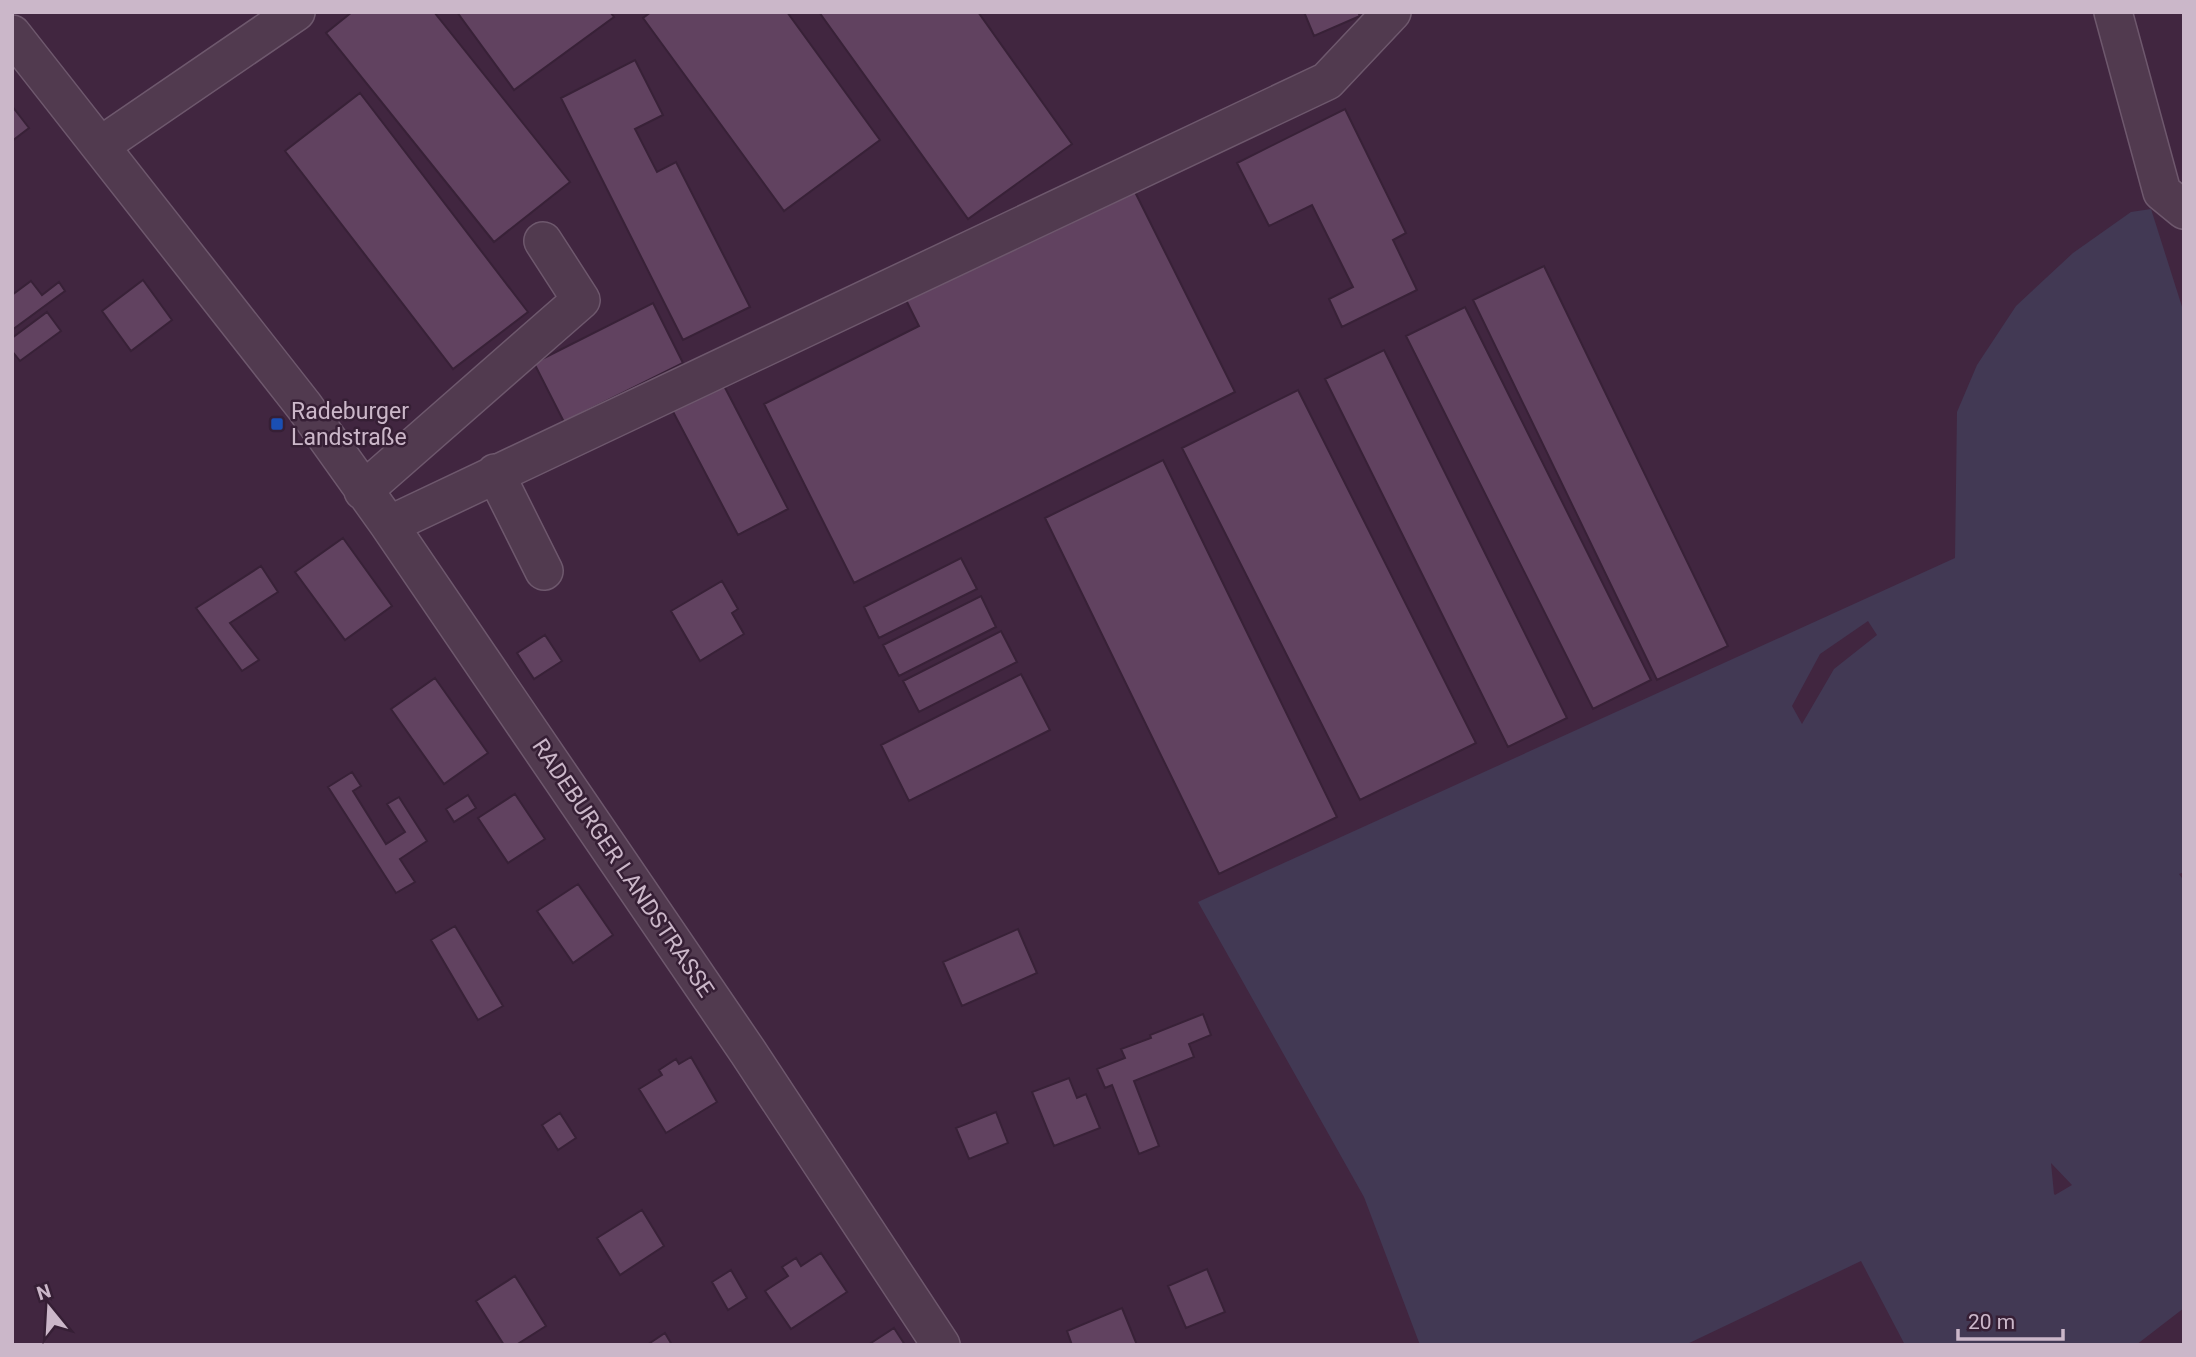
<svg xmlns="http://www.w3.org/2000/svg" width="2196" height="1357" viewBox="0 0 2196 1357" font-family="Roboto,sans-serif">
<style>
.green{fill:#423954;fill-rule:evenodd}
.building{fill:#614260;stroke:#382137;stroke-width:2}
.lines{fill:none;stroke-linecap:round;stroke-linejoin:round}
.minor-casing{stroke:#6e586d;stroke-width:40}
.minor{stroke:#513a4f;stroke-width:37}
.transit-dot{fill:#1a4fb4;stroke:#361f35;stroke-width:2.5}
.labels{text-anchor:middle;dominant-baseline:central;stroke-width:5;stroke-linejoin:round;paint-order:stroke}
.poi-label{font-size:23px;fill:#cbb7c9;stroke:#361f35;text-anchor:start}
.street-label{font-size:23px;fill:#cbb7c9;stroke:#361f35}
</style>
<rect width="100%" height="100%" fill="#412640"/>
<path class="green" d="M2151,209L2184,313V872L2179,874L2184,881V1308L2136,1345H1905L1861,1261L1685,1345H1420L1364,1197L1198,902L1955,558L1957,412L1977,365L2016,306L2073,253L2131,212ZM1868,621L1877,635L1834,669L1802,724L1792,706L1820,654ZM2051,1163L2072,1185L2055,1195L2054,1194Z"/>
<path class="building" d="M352,12H434L570,182L494,242L326,33Z
M457,12H610L614,17L514,90Z
M651,12H787L880,140L784,211L643,18Z
M819,12H978L1072,144L968,219Z
M1304,12H1358L1360,16L1314,36Z
M635,60L663,115L635,129L657,172L676,162L750,307L683,340L561,98Z
M360,93L528,312L453,369L285,151Z
M12,106L29,128L12,141Z
M1345,109L1406,233L1393,240L1417,290L1342,327L1329,299L1353,287L1312,205L1269,226L1237,163Z
M1131,184L1235,392L854,583L764,404L919,326L905,298Z
M1544,266L1728,646L1657,680L1473,300Z
M143,280L172,320L131,351L102,311Z
M31,281L42,295L59,282L65,291L12,330V295Z
M653,303L683,363L564,422L534,363Z
M1465,307L1651,680L1593,709L1406,336Z
M47,312L61,331L20,361L12,351V338Z
M1384,350L1567,718L1508,747L1325,379Z
M721,380L788,509L738,535L670,406Z
M1298,390L1476,743L1360,800L1182,448Z
M1163,460L1337,817L1219,874L1045,518Z
M343,538L392,606L345,640L295,572Z
M961,558L977,589L879,638L864,607Z
M261,566L278,592L230,623L259,660L242,671L196,608Z
M722,581L738,609L732,613L744,634L700,661L671,611Z
M981,596L996,627L899,676L883,645Z
M1001,631L1017,662L919,712L903,681Z
M545,635L562,661L534,679L517,653Z
M1021,674L1050,730L909,801L881,745Z
M435,678L488,753L444,784L391,709Z
M352,772L361,786L353,791L386,844L405,832L387,804L399,797L427,841L400,859L415,882L396,893L328,787Z
M515,794L545,839L508,863L478,818Z
M468,795L476,808L454,822L446,809Z
M578,884L613,935L573,963L537,911Z
M455,926L503,1006L478,1020L431,940Z
M1018,929L1037,973L962,1006L943,962Z
M1203,1014L1211,1035L1189,1044L1194,1057L1134,1081L1159,1146L1139,1154L1112,1085L1105,1088L1097,1069L1125,1058L1121,1049L1151,1038L1150,1035Z
M691,1057L717,1102L666,1133L639,1089L662,1075L659,1070L676,1059L679,1064Z
M1069,1078L1077,1098L1086,1094L1100,1128L1054,1146L1032,1092Z
M996,1112L1008,1143L969,1159L956,1128Z
M560,1113L576,1138L558,1150L542,1125Z
M642,1210L664,1246L620,1275L597,1238Z
M821,1253L847,1292L791,1329L765,1291L788,1276L782,1267L796,1258L801,1266Z
M1207,1269L1225,1312L1186,1328L1168,1286Z
M731,1270L747,1298L728,1310L712,1282Z
M515,1276L546,1326L516,1345H504L476,1301Z
M1122,1308L1137,1345H1072L1067,1331Z
M894,1328L905,1345H868Z
M665,1333L672,1345H647Z"/>
<g class="lines">
<g class="minor-casing">
<path id="minor" d="M2113,12L2162,192L2184,210
M12,34L304,406L389,525L748,1052L941,1345
M100,146L296,12
M495,473L544,571
M363,491L581,300L543,241
M389,525L1327,81L1392,12"/>
</g>
<use href="#minor" class="minor"/>
</g>
<rect class="transit-dot" x="270" y="417" width="14" height="14" rx="3.5"/>
<g class="labels">
<g class="poi-label">
<text x="291" y="411">Radeburger<tspan x="291" dy="26">Landstraße</tspan></text>
</g>
<g class="street-label">
<text transform="translate(623 868) rotate(56)">RADEBURGER LANDSTRASSE</text>
</g>
</g>
<rect width="2196" height="1357" fill="none" stroke="#cbb7c9" stroke-width="28"/>
<g transform="translate(49 1308) rotate(342)" stroke="#361f35" stroke-width="5" paint-order="stroke">
<path d="M0-5L12 26L0 18L-12 26Z" fill="#cbb7c9"/>
<text y="-10" font-size="19" font-weight="bold" text-anchor="middle" fill="#cbb7c9">N</text>
</g>
<path d="M1958 1329v10h105v-10" fill="none" stroke="#cbb7c9" stroke-width="3.5"/>
<text x="1968" y="1329" font-size="21" fill="#cbb7c9" stroke="#361f35" stroke-width="5" paint-order="stroke">20 m</text>
</svg>
